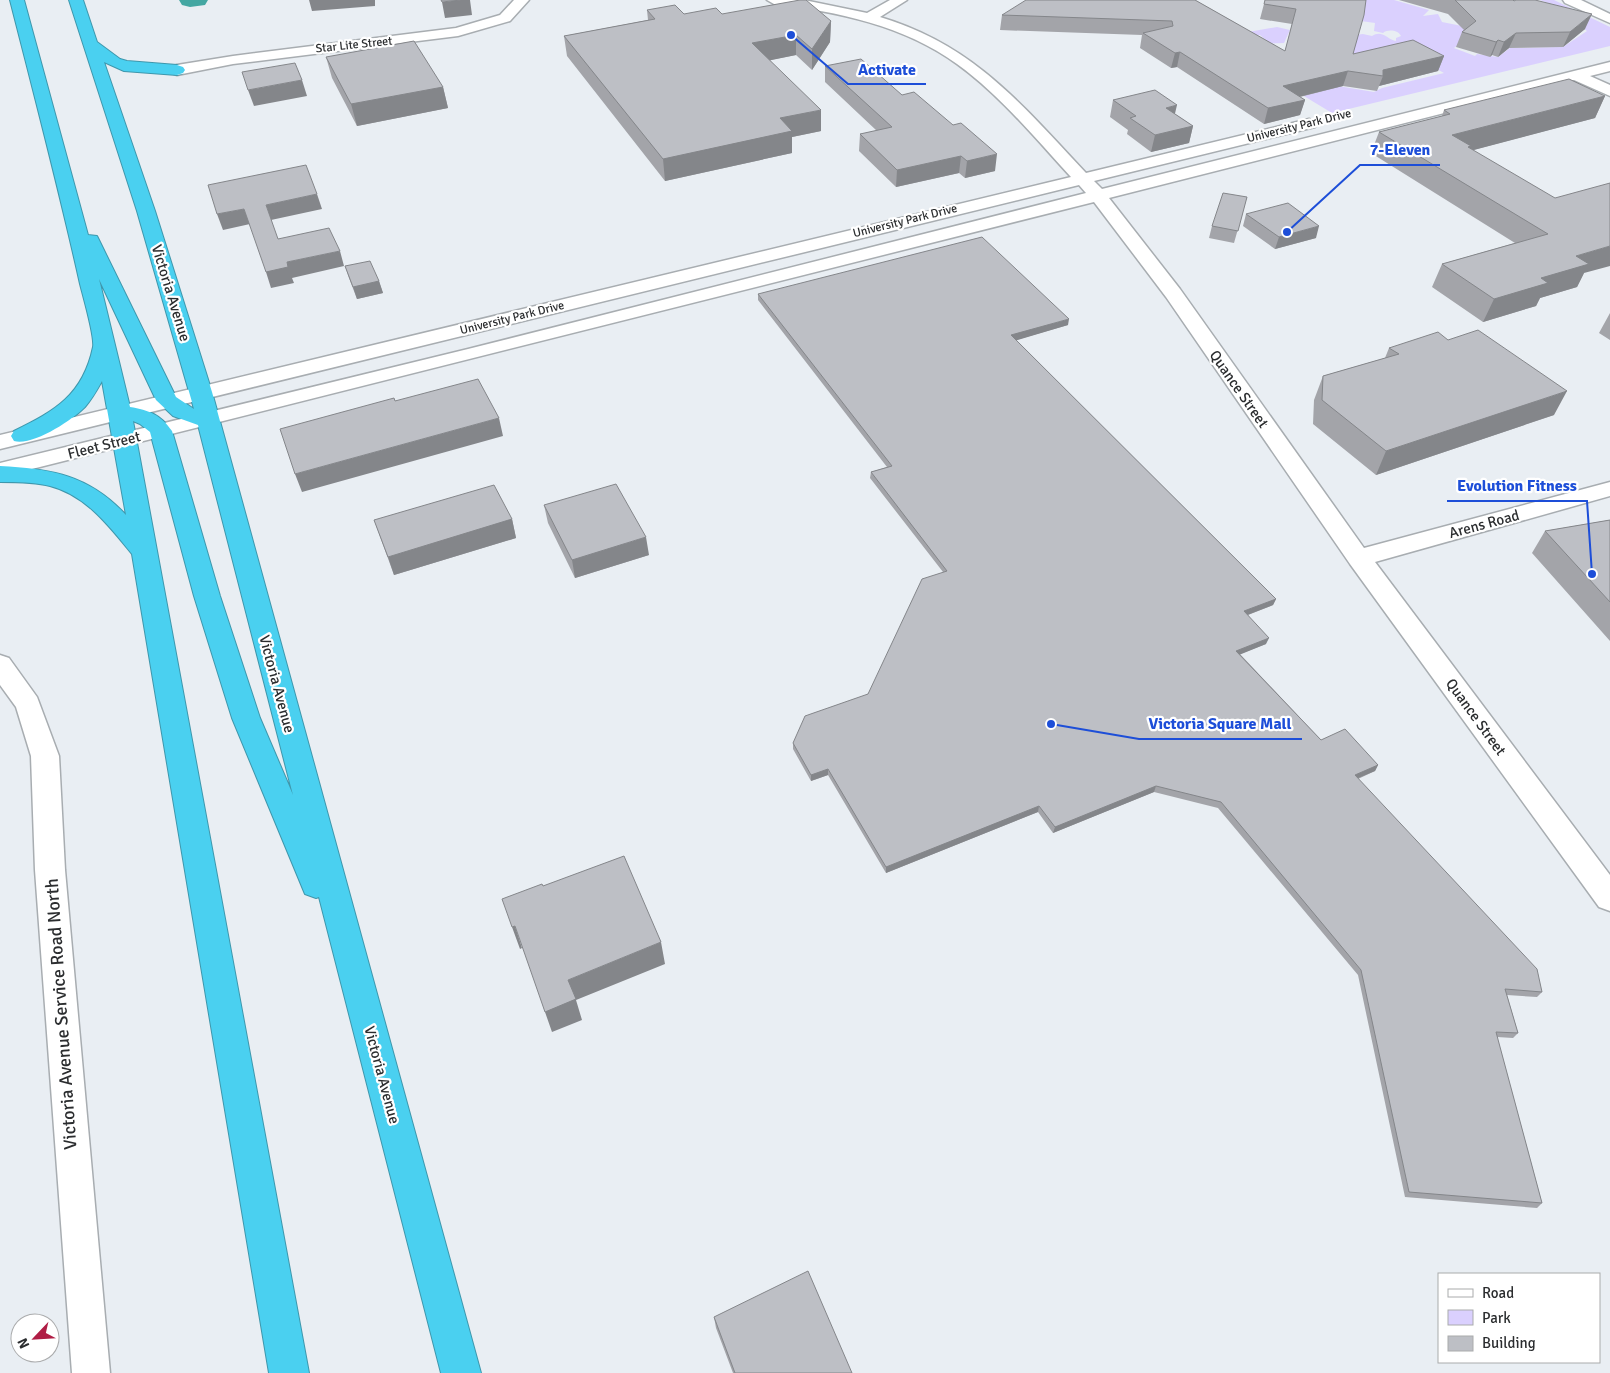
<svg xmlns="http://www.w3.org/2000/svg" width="1610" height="1373" viewBox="0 0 1610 1373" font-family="Signika,sans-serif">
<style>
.green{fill:#dad0fe}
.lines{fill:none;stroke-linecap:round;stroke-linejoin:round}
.river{fill:#44a7a2;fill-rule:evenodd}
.minor-casing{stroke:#a8adb1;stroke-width:3}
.highway-casing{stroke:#3f97ac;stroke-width:2}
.minor{fill:#fff;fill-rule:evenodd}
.highway{fill:#4ad0f0;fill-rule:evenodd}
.wall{fill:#a3a4a9}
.shaded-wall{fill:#84868a}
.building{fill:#bdbfc5;stroke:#84868a}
.labels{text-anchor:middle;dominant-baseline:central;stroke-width:4.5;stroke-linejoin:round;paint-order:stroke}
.far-street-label{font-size:12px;fill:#2b2d2f;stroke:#fff}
.street-label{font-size:15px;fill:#2b2d2f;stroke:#fff}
.near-street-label{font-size:18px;fill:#2b2d2f;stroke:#fff}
.leader{fill:none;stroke:#1d4ed8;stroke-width:2}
.callout-dot{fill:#1d4ed8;stroke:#fff;stroke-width:2}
.callout-label{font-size:16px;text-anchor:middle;font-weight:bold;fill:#1d4ed8;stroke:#fff;stroke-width:4.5;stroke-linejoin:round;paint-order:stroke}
</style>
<rect width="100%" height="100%" fill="#e9eef3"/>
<path class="green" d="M1342,0H1394L1429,10L1423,16L1438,14L1442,22L1462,26L1472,36L1454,48L1475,56L1477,54L1498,57L1510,48L1563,47L1587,31L1556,6L1540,0H1554L1610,27V46L1332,113L1284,84L1332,85L1374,92L1382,88L1444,73L1433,67L1344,59L1355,35L1363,34L1372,36C1382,29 1388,40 1396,41V38L1401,36C1398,30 1388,29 1383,33L1374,31L1375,23L1361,21Z
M1277,27L1290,30L1284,43L1261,44L1267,41L1260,35L1247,36L1248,32Z"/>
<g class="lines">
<path class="river" d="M179,0H208L205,5L190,7L182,5Z"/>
<g class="minor-casing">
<path id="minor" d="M514,0H529L510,21L458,36L233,64L177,75L172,73L169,70L172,67L177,65L233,56L456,28L500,15Z
M767,0H804L867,13L890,0H907L880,17C974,45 1022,105 1086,173L1309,119L1315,121L1317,124L1315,127L1094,181L1102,189L1610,62V71L1590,76L1610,85V96L1574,80L1109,198L1180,289L1364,548L1610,482V496L1375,562L1610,875V911L1599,907L1350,564L1166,297L1094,202L0,477V463L468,349L1086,193L1079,185L0,449V435L1071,177C1035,138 1000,95 957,64C903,25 838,12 774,4Z
M1563,0H1581L1610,14V23L1565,3Z
M0,655L9,658L37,697L59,756L65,870L110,1373H72L35,870L31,756L16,707L0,685Z"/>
</g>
<g class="highway-casing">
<path id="highway" d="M10,0H24L88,235L97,236L99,240L176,397L194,409L137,211L69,0H83L97,42L120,59L127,61L177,65L183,67L185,70L183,73L177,75L124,71L104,62L155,211L212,392L481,1373H441L319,897L316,898L305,894L232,718L194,596L150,432L140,424L133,421L309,1373H269L132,554C110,527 86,495 50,486C34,482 17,482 0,482V466C52,469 89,475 126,515L102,381C97,390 92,399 85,407C71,421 33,446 14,441L11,436L14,431C55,411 83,395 93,347C95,337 83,296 80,284C59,189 34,94 10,0ZM99,279L156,400L173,416L198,425L293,795L260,718L220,596L172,431C161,415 149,410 130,407Z"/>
</g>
<use href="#minor" class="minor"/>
<use href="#highway" class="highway"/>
</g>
<path class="wall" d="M1195,0L1285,51L1292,24L1260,19L1265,0H1366L1353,54L1444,56L1438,71L1379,86L1377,91L1343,86L1300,97L1305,100L1300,115L1264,124L1177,67L1171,68L1140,48L1142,35L1000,30L1002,15Z
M1399,0H1513L1585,29L1563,47L1509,48L1498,57L1492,55L1490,57L1456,47L1462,32L1464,30L1448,14Z
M647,10L684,14H722L831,21L830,42L812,70L796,55L770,60L821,131L792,137V153L665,181L567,56L564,36L648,20Z
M326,57L443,87L448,108L357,126L332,78Z
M825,66L902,95L995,171L965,178L959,173L896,187L859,151L860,134L877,131L825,82Z
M1605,96L1595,118L1473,150L1584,273L1577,287L1540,298L1536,306L1483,322L1432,287L1442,264L1515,243L1371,153L1379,132L1442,116L1444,110Z
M1113,100L1175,114L1193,126L1189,143L1151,152L1127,134L1128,130L1110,117Z
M1247,197L1234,243L1209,238L1212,226Z
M1246,214L1316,238L1275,249L1243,226Z
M345,266L379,281L383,293L357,299L349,278Z
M758,294L1068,325L1016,340L1276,599L1273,605L1248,615L1266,644L1240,654L1321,740L1378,765L1375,771L1358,779L1542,992L1537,997L1507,995L1518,1033L1513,1038L1497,1037L1542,1203L1537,1208L1405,1197L1358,975L1218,808L1154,792L1053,833L1038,812L886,873L828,775L811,781L793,749V743L868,694L943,572L870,478L871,472L887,467L758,300Z
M1610,313V340L1599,333Z
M1448,340L1554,415L1376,475L1313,424L1314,400L1323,376L1385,358L1389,348Z
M544,505L649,555L575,578L548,523Z
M512,519L516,538L394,575L374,520Z
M1610,520V641L1532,553L1545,531Z
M714,1317L852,1373H733L716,1328Z"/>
<path class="shaded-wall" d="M309,0H375V6L312,11Z
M461,0H470L472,15L445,18L442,2Z
M1592,14L1585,29L1563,47L1570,32Z
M831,21L830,42L812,70V49Z
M1516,33L1509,48L1498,57L1504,42Z
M796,35V55L752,64V43Z
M1498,40L1492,55L1490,57L1496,42Z
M1180,52L1177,67L1171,68L1175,53Z
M1444,56L1438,71L1379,86L1383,76V70Z
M1348,71L1343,86L1278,102L1283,86Z
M302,80L307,96L254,106L248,90Z
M443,87L448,108L357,126L351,104Z
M1605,96L1595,118L1470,151L1452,135Z
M1305,100L1300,115L1264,124L1268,108Z
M1177,105L1173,122L1166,108Z
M821,110V131L792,137V153L665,181L663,159L780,118Z
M1193,126L1189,143L1151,152L1155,135Z
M997,154L995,171L965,178L967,161Z
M961,156L959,173L896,187L897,170Z
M317,194L322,209L271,220L266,205Z
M244,209L250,224L223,230L217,214Z
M1319,226L1316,238L1275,249L1279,237Z
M1610,246V266L1584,273L1577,287L1540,298L1536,306L1483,322L1494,299L1541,278L1576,256Z
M340,251L344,266L292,278L294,283L271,288L266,272L287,262Z
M379,281L383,293L357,299L353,287Z
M1069,319L1068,325L1011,342V335Z
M1567,391L1554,415L1376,475L1386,451Z
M499,418L503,436L302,492L295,474Z
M512,519L516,538L394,575L388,557Z
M646,537L649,555L575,578L572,560Z
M1276,599L1273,605L1242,617L1244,611Z
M1269,638L1266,644L1234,657L1236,651Z
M1378,765L1375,771L1351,781L1355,775Z
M828,769V775L811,781V775Z
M1156,786L1154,792L1053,833L1055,827Z
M1039,806L1038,812L886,873V867Z
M515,926L522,948L520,949L512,927Z
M661,942L665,964L576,1000L582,1020L552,1032L545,1012L568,980Z"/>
<path class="building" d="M441,0H461L442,2Z
M800,0H806L831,21L812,49L796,35L752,43L821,110L780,118L792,131L663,159L564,36L655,19L647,10L675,5L684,14L716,8L722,14Z
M1026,0H1195L1285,51L1296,9L1264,4L1265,0H1366L1364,15L1353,54L1413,40L1444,56L1383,70V76L1348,71L1283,86L1305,100L1268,108L1180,52L1175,53L1143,33L1173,26L1172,21L1002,15Z
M1455,0H1513L1514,1L1516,0H1535L1592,14L1570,32L1516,33L1504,42L1498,40L1496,42L1462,32L1476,21Z
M414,41L443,87L351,104L326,57Z
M861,59L902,95L914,92L953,125L961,123L997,154L967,161L961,156L897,170L860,134L892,127L825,66Z
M295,63L302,80L248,90L242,72Z
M1569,79L1605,96L1452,135L1471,146L1468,147L1555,198L1610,183V246L1576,256L1589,264L1541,278L1548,283L1494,299L1442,264L1548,234L1379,132L1450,114L1444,110Z
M1155,90L1177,105L1166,108L1193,126L1155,135L1130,118L1136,116L1113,100Z
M306,165L317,194L266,205L278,239L329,228L340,251L287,262L288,267L266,272L244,209L217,214L208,185Z
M1223,193L1247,197L1238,231L1212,226Z
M1288,203L1319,226L1279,237L1246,214Z
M982,237L1069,319L1011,335L1276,599L1244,611L1269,638L1236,651L1321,740L1345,729L1378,765L1355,775L1537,969L1542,992L1505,989L1518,1033L1496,1032L1542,1203L1409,1192L1361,970L1221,802L1156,786L1055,827L1039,806L886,867L828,769L811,775L793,743L805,716L868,694L922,579L947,571L871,472L892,466L758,294Z
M370,261L379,281L353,287L345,266Z
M1478,330L1567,391L1386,451L1322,400L1323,376L1399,354L1389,348L1438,332L1448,340Z
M478,379L499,418L295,474L280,429L394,398L395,401Z
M616,484L646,537L572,560L544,505Z
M494,485L512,519L388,557L374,520Z
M1610,520V602L1545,531Z
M624,856L661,942L568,980L576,999L545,1012L515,926L512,927L502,899L542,884L543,886Z
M808,1271L852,1373H735L714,1317Z"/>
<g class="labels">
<g class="far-street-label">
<text transform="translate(354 45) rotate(-6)">Star Lite Street</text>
<text transform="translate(1299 126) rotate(-14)">University Park Drive</text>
<text transform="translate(905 221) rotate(-14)">University Park Drive</text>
<text transform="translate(512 318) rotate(-14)">University Park Drive</text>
</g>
<g class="street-label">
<text transform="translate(171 293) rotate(73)">Victoria Avenue</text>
<text transform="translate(1239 389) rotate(55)">Quance Street</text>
<text transform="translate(104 445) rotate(-14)">Fleet Street</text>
<text transform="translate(1484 524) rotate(-15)">Arens Road</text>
<text transform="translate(277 684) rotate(75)">Victoria Avenue</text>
<text transform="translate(1476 717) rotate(54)">Quance Street</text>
<text transform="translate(382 1075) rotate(75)">Victoria Avenue</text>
</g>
<g class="near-street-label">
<text transform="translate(61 1014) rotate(-94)">Victoria Avenue Service Road North</text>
</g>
</g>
<path class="leader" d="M791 35L848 84H926M1287 232L1360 165H1440M1592 574L1587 501H1447M1051 724L1139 739H1302"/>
<g class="callout-dot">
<circle cx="791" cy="35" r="5"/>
<circle cx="1287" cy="232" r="5"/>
<circle cx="1592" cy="574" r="5"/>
<circle cx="1051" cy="724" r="5"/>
</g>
<g class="callout-label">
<text x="887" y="75">Activate</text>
<text x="1400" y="155">7-Eleven</text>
<text x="1517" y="491">Evolution Fitness</text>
<text x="1220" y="729">Victoria Square Mall</text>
</g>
<rect x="1438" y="1273" width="162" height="90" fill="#ffffff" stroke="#aaabac"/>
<rect x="1448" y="1289" width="25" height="8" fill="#ffffff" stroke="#aaabac"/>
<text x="1482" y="1298" font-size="15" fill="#2b2d2f">Road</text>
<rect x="1448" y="1310" width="25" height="15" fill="#dad0fe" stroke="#aaabac"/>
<text x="1482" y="1323" font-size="15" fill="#2b2d2f">Park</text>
<rect x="1448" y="1336" width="25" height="15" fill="#bdbfc5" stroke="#aaabac"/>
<text x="1482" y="1348" font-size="15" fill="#2b2d2f">Building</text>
<g transform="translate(35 1338) rotate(245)"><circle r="24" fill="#ffffff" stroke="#aaabac"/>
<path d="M0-4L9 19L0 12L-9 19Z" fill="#b01d45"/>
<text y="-8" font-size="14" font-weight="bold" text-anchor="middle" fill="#2b2d2f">N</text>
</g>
</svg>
